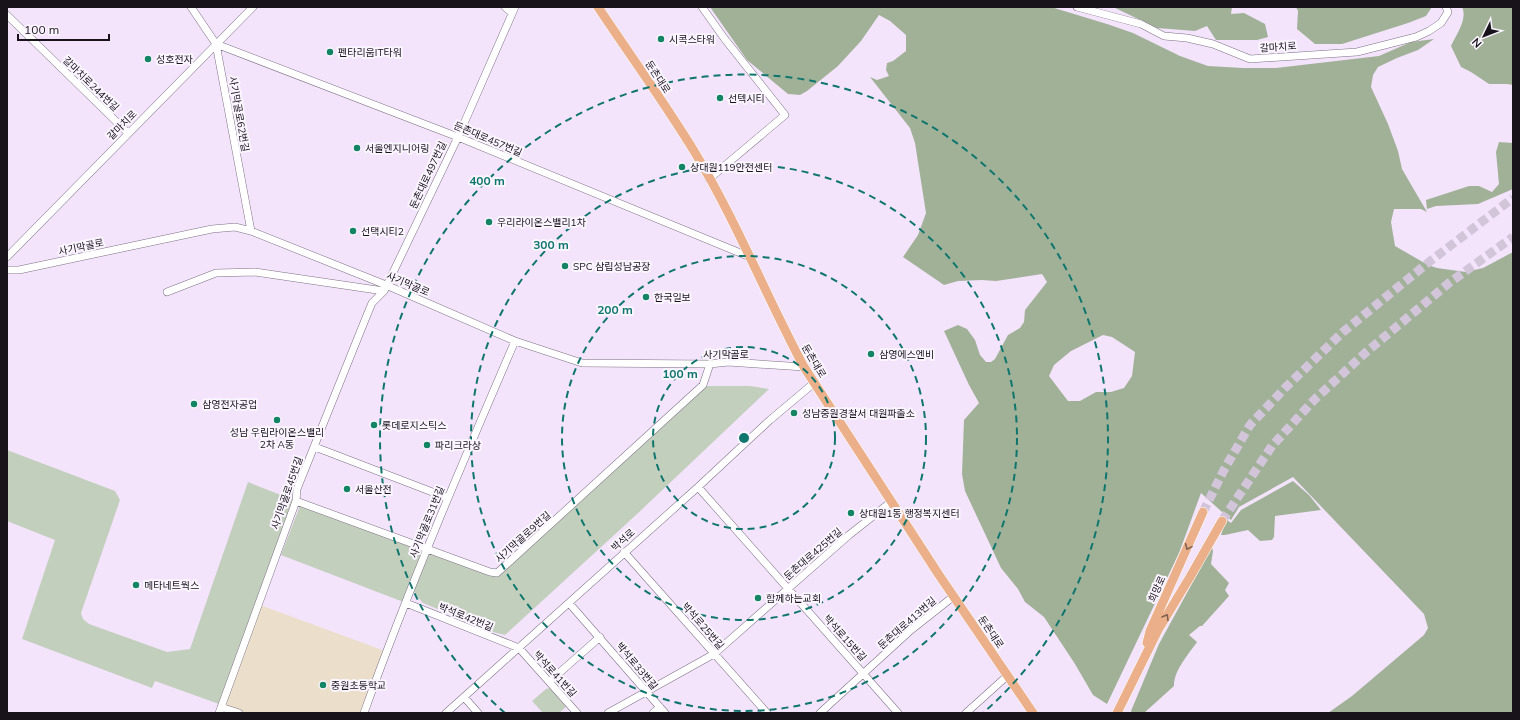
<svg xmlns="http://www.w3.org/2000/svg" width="1520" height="720" viewBox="0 0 1520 720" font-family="Mulish,'Noto Sans KR',sans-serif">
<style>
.education{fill:#ebdfcb}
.green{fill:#c3cfbd}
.forest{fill:#a1b198;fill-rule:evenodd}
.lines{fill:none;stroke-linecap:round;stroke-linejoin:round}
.major-tunnel{stroke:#d2c5da;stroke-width:9;stroke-dasharray:9 4.5;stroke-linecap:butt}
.minor-casing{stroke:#7e7186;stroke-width:8}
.major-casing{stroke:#fff;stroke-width:10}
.minor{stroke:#fff;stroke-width:7}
.major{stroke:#ebb089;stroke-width:9}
.oneway{stroke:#826252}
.ring{fill:none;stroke:#0f766e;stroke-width:2;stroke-dasharray:7 5}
.poi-dot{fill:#148564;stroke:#fbf5ff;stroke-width:1.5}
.labels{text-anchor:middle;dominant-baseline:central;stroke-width:4;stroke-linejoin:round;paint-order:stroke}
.poi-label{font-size:10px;fill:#18131b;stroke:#fbf5ff;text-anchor:start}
.street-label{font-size:10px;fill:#18131b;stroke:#fbf5ff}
.centre{fill:#0f766e;stroke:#fbf5ff;stroke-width:2}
.ring-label{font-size:12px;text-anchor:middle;font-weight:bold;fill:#0f766e;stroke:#fbf5ff;stroke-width:4;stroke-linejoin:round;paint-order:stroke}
</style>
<rect width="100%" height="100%" fill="#f3e4fc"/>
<path class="education" d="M260,605L385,651L362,713H239L224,708Z"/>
<path class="green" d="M707,386H750L769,389L636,515L505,635L493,632L423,603L416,595L413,589L423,560L430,555H435L492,575L646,442Z
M7,450L115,491L120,500L81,613L83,619L89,624L167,652L190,649L248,482L296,501L219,704L155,681L152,688L22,639L55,540L7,521Z
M301,503L427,549L406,603L281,555Z
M550,688L566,707L559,713H543L532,701L546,689Z"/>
<path class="forest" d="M710,7H1051L1107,24L1133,33L1180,56L1208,66L1243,68H1276L1379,56L1411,42L1434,39L1418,50L1397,58L1378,67L1373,75L1371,87L1388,124L1398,151L1402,169L1427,212L1421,209H1394L1391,222L1395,246L1428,265L1437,268L1466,272L1483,268L1513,252V713H1328L1352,696L1424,635L1428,628L1424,614L1293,477L1239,507L1231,520L1201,493L1179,553L1107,704L1093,695L1075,664L1044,617L1025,602L1018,589L1001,568L965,491L962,474L964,420L979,403L969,385L944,331L958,325L967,329L975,340L980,355L986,362H991L995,359L1008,335L1020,328L1024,322L1025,310L1047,282L1042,274L996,281L982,280L958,281L944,285L903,257L918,235L926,213L915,143L910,128L870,77L877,80L889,76L886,70L887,63L893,61L906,51V35L890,21L879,15L861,41L838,66L807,91L800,95L788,94L747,60ZM1103,335L1112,337L1135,352L1132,376L1124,388L1111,392H1096L1080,401H1068L1049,376L1054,365L1071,351Z
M1113,7H1232L1231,14L1244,13L1265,24L1268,37L1257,40H1216L1207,26L1195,31L1157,28Z
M1296,7H1432L1426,16L1408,23L1342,44H1315L1297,29L1298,11Z
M1462,7H1513V85L1507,84H1489L1471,72L1461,67L1451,46C1456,35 1468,19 1462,7Z
M1499,142L1513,143V189L1478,204L1436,206L1427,209L1426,200L1469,186H1479L1492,192L1499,184L1496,152Z
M1293,481L1309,495L1321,510L1275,516L1274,537L1272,540L1260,541L1248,530L1225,535H1221L1226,519L1231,523L1241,510Z
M1212,547L1213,551L1211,564L1229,583L1225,590L1229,596L1202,626H1200L1189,635L1197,642C1188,655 1174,670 1174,686L1144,713H1132L1131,711L1159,644Z"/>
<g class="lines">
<path class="major-tunnel" d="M1203,512L1225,468L1250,425L1285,388L1343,332L1429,262L1513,198
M1222,521L1272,446L1314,400L1364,354L1449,283L1513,237"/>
<g class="minor-casing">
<path id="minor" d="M191,7L216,44L251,231
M505,7L512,13
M702,7L724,38L785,115L709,179
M1077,7L1141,24L1164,36L1187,38L1213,44L1250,59L1357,52L1416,37L1429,31L1441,23L1448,12L1446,7
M7,15L128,133
M216,44L458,137L750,257
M7,257L253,7
M7,270H19L212,229L235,227L251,231L386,285L515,341L582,363L710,364L728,362L804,367
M167,292L216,273L255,272L384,291
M315,447L448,498
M698,487L898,713
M296,501L490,572L497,573L703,385L710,364
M624,552L767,713
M406,603L519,648L577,713
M569,603L665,713
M550,681L600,637
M464,697L478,713
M221,707L239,713
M219,713L296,501L297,489L367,315L372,303L384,291L387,285L458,137L515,7
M364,713C409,587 462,464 515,341
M446,713L698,487L770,420L814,383
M608,713L714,654L849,535L891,502
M653,713L660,707
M820,713L911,630L954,596
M966,713L1007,676"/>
</g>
<g class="major-casing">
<path id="major" d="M598,7C630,55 664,102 694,151C736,220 766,296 804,367L939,575L1033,713
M1147,643L1150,631L1203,512
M1117,713L1158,630L1190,577L1222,521"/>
</g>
<use href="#minor" class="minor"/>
<use href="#major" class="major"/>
</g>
<defs><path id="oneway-chevron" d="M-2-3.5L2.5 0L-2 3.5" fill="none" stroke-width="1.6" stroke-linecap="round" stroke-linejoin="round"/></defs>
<g class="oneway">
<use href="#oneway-chevron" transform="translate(1188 547) rotate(114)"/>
<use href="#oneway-chevron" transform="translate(1166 617) rotate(-59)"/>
</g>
<g class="ring">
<circle cx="744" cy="438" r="91"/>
<circle cx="744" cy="438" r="182"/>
<circle cx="744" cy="438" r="273"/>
<path d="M505 713A364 364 0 1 1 983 713"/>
</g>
<g class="poi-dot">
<circle cx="661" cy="39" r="4"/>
<circle cx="330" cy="52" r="4"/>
<circle cx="148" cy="59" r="4"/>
<circle cx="720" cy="98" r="4"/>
<circle cx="357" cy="148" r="4"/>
<circle cx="682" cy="167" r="4"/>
<circle cx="489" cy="222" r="4"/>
<circle cx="353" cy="231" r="4"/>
<circle cx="565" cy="266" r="4"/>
<circle cx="646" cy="297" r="4"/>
<circle cx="871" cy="354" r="4"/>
<circle cx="194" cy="404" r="4"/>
<circle cx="794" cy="413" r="4"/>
<circle cx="277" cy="420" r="4"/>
<circle cx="374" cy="425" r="4"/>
<circle cx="427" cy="445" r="4"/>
<circle cx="347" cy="489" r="4"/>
<circle cx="851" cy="513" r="4"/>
<circle cx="136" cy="585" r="4"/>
<circle cx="758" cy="598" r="4"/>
<circle cx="323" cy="685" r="4"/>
</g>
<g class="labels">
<g class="poi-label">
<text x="669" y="39">시콕스타워</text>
<text x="338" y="52">펜타리움IT타워</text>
<text x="156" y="59">성호전자</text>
<text x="728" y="98">선텍시티</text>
<text x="365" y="148">서울엔지니어링</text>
<text x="690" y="167">상대원119안전센터</text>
<text x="497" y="222">우리라이온스밸리1차</text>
<text x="361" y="231">선택시티2</text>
<text x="573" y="266">SPC 삼립성남공장</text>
<text x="654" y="297">한국일보</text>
<text x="879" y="354">삼영에스엔비</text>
<text x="202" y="404">삼영전자공업</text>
<text x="802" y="413">성남중원경찰서 대원파출소</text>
<text x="382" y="425">롯데로지스틱스</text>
<text x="277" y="432" text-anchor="middle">성남 우림라이온스밸리<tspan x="277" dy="12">2차 A동</tspan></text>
<text x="435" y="445">파리크라상</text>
<text x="355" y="489">서울산전</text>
<text x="859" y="513">상대원1동 행정복지센터</text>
<text x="144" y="585">메타네트웍스</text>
<text x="766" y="598">함께하는교회</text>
<text x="331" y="685">중원초등학교</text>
</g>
<g class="street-label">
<text transform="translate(1278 47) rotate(-4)">갈마치로</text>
<text transform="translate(658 77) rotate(57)">둔촌대로</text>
<text transform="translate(91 84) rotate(44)">갈마치로244번길</text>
<text transform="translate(239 114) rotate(80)">사기막골로62번길</text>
<text transform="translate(122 125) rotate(-45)">갈마치로</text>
<text transform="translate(488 139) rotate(23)">둔촌대로457번길</text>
<text transform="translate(428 175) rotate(-65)">둔촌대로497번길</text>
<text transform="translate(81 247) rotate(-12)">사기막골로</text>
<text transform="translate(408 284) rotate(23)">사기막골로</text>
<text x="726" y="354">사기막골로</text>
<text transform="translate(814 361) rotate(59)">둔촌대로</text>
<text transform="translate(287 493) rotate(-71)">사기막골로45번길</text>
<text transform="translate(427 522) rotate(-68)">사기막골로31번길</text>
<text transform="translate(523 537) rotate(-42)">사기막골로9번길</text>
<text transform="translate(623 540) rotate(-42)">박석로</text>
<text transform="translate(813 554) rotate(-41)">둔촌대로425번길</text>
<text transform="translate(1157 589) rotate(-66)">희망로</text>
<text transform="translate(466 617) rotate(22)">박석로42번길</text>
<text transform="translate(907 623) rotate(-41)">둔촌대로413번길</text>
<text transform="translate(703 626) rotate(49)">박석로25번길</text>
<text transform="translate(991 632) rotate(56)">둔촌대로</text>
<text transform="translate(845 638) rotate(48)">박석로15번길</text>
<text transform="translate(637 666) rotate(50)">박석로33번길</text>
<text transform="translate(555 674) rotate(48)">박석로41번길</text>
</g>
</g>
<circle cx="744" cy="438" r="6" class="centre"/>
<g class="ring-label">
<text x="487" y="185">400 m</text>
<text x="551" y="249">300 m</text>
<text x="615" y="314">200 m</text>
<text x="680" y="378">100 m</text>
</g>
<rect width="1520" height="720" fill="none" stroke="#18131b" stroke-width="16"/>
<g transform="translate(1484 36) rotate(227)" stroke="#fbf5ff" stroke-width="3" paint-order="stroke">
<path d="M0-3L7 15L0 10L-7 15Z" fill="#18131b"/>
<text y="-6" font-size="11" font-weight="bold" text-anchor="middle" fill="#18131b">N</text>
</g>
<path d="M18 34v6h91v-6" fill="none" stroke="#18131b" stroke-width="2"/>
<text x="24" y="34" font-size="12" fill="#18131b" stroke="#fbf5ff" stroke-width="3" paint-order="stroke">100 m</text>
</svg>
